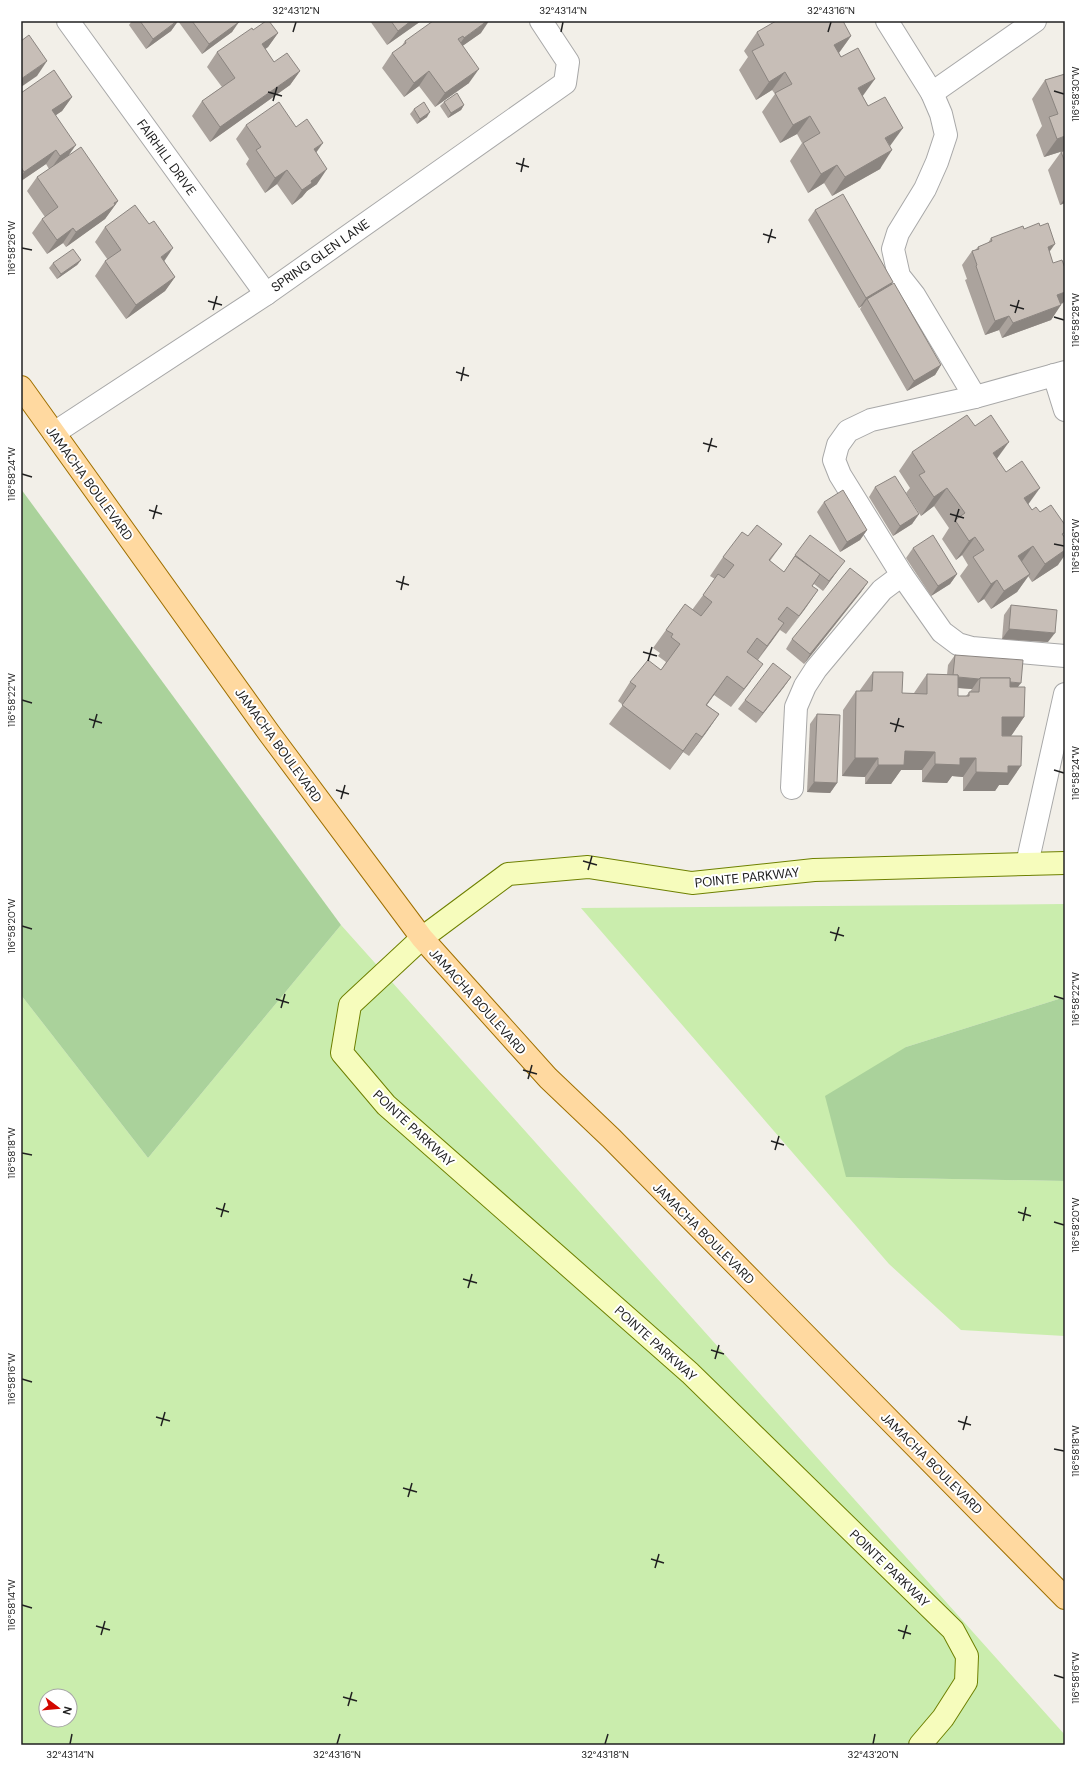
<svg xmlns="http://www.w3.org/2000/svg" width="1086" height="1766" viewBox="0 0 1086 1766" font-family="'DM Sans',sans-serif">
<rect width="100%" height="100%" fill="#f2efe8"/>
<g fill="#caedad" fill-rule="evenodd">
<polygon points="1065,904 1065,997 906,1047 846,1177 1065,1181 1065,1336 961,1330 889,1264 581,908"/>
<path d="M341 925 1065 1735V1745H21V995L148 1158ZM46 1696H70V1720H46Z"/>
</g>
<g fill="#aad29b">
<polygon points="21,489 341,925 148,1158 21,995"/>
<polygon points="1065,997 1065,1181 846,1177 825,1096 906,1047"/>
</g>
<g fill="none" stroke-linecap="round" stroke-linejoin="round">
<defs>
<g id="street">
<polyline points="68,21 266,294"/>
<polyline points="887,21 932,93 1035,21"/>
<polyline points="932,93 941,114 946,135 937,162 925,189 898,233 893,249 899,276 914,295 975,397"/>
<polyline points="1065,372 975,397 871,420 848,431 838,445 834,460 840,475 902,575 942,632 958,644 972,648 1065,656"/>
<polyline points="1054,375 1065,410"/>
<polyline points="54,433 266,294 565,83 568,62 541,21"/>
<polyline points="792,788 796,707 805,686 816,669 882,590 902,575"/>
<polyline points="1027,864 1065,694"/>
</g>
<polyline id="secondary" points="920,1745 943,1718 966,1682 967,1656 953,1630 690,1373 386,1105 342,1053 350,1005 422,938 508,874 588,867 692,883 814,870 1065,863"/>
<polyline id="primary" points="21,387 269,733 422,938 548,1078 611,1138 1065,1598"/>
</defs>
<use href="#street" stroke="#a8a8a8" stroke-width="24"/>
<use href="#secondary" stroke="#6e8001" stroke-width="24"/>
<use href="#primary" stroke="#9f7000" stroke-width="24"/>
<use href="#street" stroke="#fff" stroke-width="22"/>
<use href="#secondary" stroke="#f6fcbc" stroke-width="22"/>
<use href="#primary" stroke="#ffd9a0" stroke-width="22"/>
</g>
<g fill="#aba39d" fill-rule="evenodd">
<polygon points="132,21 238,21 232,32 202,54 178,21 171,31 146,49 129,25"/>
<polygon points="370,21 421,21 387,45"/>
<polygon points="253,30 278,33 268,47 265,49 274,62 300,71 290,85 210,142 192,116 202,101 222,87 207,67 217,52"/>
<polygon points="757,32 851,36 839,53 890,146 880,169 832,196 824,183 808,193 790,161 802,143 797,134 780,143 762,112 775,94 772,90 756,100 739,70 748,57 744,51"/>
<polygon points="481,33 462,46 469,83 435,107 419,86 404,97 382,68 392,53 401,47 405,41"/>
<polygon points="1065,74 1065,203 1060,205 1048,170 1061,152 1063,151 1044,157 1036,135 1042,126 1032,99 1045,80"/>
<polygon points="21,93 72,97 62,111 55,115 68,156 118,201 105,219 66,247 63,243 47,254 32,233 42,219 45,217 27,191 37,177 49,169 46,164 21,181"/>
<polygon points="444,102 464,105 461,110 448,118 440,106"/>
<polygon points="414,109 427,117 417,124 410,114"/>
<polygon points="246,125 296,127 316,153 317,184 307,191 302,197 292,205 277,184 265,193 246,164 249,159 236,139"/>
<polygon points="815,210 890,286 941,365 935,375 907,391 860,309 862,306 859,308 808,220"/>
<polygon points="105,227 164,261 175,277 165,291 126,319 95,276 105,261 108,260 95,242"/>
<polygon points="1024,229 1049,252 1063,303 1061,304 1051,320 1002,338 999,330 985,335 965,280 967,279 962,265 972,251 975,250 978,247 988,243 991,238"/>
<polygon points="81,260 77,265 57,279 49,268 53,263"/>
<polygon points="912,452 997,459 1032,510 1040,512 1064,536 1058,565 1032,582 1028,576 1017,592 991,609 984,599 978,603 960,576 968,565 962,555 956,560 942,539 949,528 934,506 921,516 906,493 910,488 899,471"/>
<polygon points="875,487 919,514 912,524 893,536 869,497"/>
<polygon points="824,502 867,530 860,540 840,552 817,512"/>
<polygon points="748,536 782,544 770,561 784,572 795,555 838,570 823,591 814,584 812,586 818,590 786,634 780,630 758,660 750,682 731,707 714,695 707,705 719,714 689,756 683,752 670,770 609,724 623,705 618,701 630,682 661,670 666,662 658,656 660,653 653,648 666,630 692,610 715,579 710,576 723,557"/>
<polygon points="913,548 957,574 950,584 931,596 906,558"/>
<polygon points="868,582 861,592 804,664 786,649 792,639"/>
<polygon points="1011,605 1048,642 1002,639 1004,615"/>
<path d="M955 655 1018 687 1024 717 1011 736 1008 785H999L995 791H963V777L952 776 947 783 922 782V770H901L891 784H865V777L842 776 843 710 856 691H860V690L873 672 902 693H914L927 674 947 675 948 665ZM958 688 972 689 966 696H958Z"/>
<polygon points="791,677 756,723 738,709 745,700"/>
<polygon points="817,714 837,783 830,793 807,792 810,724"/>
</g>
<g fill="#8b8580">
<polygon points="178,21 171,31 146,49 153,39"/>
<polygon points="411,21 421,21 387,45 398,31"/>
<polygon points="487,21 489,21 481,33 454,52 464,38"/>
<polygon points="239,22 232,32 202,54 209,44"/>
<polygon points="278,33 268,47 252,59 262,44"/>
<polygon points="851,36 838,54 834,45"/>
<polygon points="47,61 37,76 21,87 21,79"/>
<polygon points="479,69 469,83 435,107 445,93"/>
<polygon points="300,71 290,85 210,142 220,127"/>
<polygon points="429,71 419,86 404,97 414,83"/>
<polygon points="785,72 772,90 756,100 769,82"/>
<polygon points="875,79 862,97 858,88"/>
<polygon points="72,97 62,111 42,125 52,110"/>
<polygon points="464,105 461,110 448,118 451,113"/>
<polygon points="430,112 427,117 417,124 420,119"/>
<polygon points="810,116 797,134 780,143 793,125"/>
<polygon points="903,128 890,146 885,138"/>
<polygon points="1065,136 1065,148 1063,151 1044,157 1057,139"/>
<polygon points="323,143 313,157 314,149"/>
<polygon points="76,145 66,159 50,170 60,156"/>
<polygon points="56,150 46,164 21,181 21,176 24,172"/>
<polygon points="892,150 880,169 832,196 845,177"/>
<polygon points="837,165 824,183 808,193 821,174"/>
<polygon points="327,169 317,184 307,191 302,197 292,205 302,190 311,181"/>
<polygon points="287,170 277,184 265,193 275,178"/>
<polygon points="1065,198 1065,203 1060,205"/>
<polygon points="118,201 105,219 66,247 76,232"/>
<polygon points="73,228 63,243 47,254 57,240"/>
<polygon points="1055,244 1045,258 1048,247"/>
<polygon points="173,248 163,263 161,257"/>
<polygon points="81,260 77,265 57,279 61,274"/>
<polygon points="175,277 165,291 126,319 136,305"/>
<polygon points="893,282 886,292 867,299 862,306 859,308 866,298"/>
<polygon points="1065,292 1065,300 1063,303 1047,309 1057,295"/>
<polygon points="1061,305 1051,320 1002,338 1013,323"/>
<polygon points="1009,316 999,330 985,335 995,321"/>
<polygon points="941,365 935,375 907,391 914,381"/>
<polygon points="1009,442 996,460 993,453"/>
<polygon points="947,488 934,506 921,516 934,497"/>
<polygon points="1040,488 1027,506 1024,498"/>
<polygon points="919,514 912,524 893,536 900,526"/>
<polygon points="867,530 860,540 840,552 847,542"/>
<polygon points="975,537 962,555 956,560 969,541"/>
<polygon points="1033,546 1020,564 1018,556"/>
<polygon points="1065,550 1065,555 1058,565 1032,582 1045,564"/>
<polygon points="845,561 838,570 823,591 829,581"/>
<polygon points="957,574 950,584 931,596 938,586"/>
<polygon points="1030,574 1017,592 991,609 1004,591"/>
<polygon points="997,580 984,599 978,603 991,584"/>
<polygon points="868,582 861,592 804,664 810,654"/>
<polygon points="818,590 805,609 786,634 799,616"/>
<polygon points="784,623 771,642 754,664 767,646"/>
<polygon points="1009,629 1055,633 1048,642 1002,639"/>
<polygon points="763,664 750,682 731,707 744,689"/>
<polygon points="727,676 714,695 693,723 706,705"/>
<polygon points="791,677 784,687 756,723 763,713"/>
<polygon points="953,677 979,679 972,689 946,687"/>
<polygon points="980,679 1021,683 1014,692"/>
<polygon points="719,714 706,733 689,756 702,737"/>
<polygon points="1002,717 1024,717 1011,736 989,735"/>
<polygon points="696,733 683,752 670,770 683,751"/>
<polygon points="905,751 935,752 922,770 901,770 891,784 865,784 878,765"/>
<polygon points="855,758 878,758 865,777 842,776"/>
<polygon points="960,758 976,758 963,777 952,776 947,783 922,782 935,764"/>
<polygon points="1008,766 1021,766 1008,785 999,785 995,791 963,791 976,772"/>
<polygon points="814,782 837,783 830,793 807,792"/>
</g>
<g fill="#c7beb7" stroke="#8b8580">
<polygon points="140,21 177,21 153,39"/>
<polygon points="192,21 238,21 239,22 209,44"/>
<polygon points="266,21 269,21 278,33 262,44 274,62 287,53 300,71 220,127 202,101 235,78 217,52 252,28 253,30"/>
<polygon points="391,21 411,21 398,31"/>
<polygon points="433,21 487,21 464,38 463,36 458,39 479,69 445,93 429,71 414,83 392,53 406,43 405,41"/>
<polygon points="776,21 843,21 851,36 834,45 841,57 858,48 875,79 858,88 868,106 885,97 903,128 885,138 892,150 845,177 837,165 821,174 803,143 820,133 810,116 793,125 775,93 792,84 785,72 769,82 752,51 764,45 757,32"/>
<polygon points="29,35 47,61 21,79 21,41"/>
<polygon points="54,70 72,97 52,110 76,145 60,156 56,150 24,172 21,167 21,93"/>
<polygon points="1065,74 1065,136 1057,139 1049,117 1058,114 1045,80"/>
<polygon points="457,93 464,105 451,113 444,102"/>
<polygon points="279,102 296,127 307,119 323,143 314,149 327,169 311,181 312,183 302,190 287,170 275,178 256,150 261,147 246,125"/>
<polygon points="424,102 430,112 420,119 414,109"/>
<polygon points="81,147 118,201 114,203 115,205 76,232 73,228 57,240 42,219 58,207 37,177"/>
<polygon points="1065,150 1065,162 1061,152"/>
<polygon points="843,194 893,282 866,298 815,210"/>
<polygon points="135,205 149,224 154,221 173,248 161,257 175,277 136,305 105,261 121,250 105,227"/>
<polygon points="1039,223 1040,226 1048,223 1055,244 1048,247 1053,263 1062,260 1065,268 1065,292 1057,295 1061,305 1013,323 1009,316 995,321 976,266 977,265 972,251 979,249 978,247 992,241 991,238 1023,226 1024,229"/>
<polygon points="73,249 81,260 61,274 53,263"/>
<polygon points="894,283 941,365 914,381 867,299"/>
<polygon points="967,415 975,426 991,415 1009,442 993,453 1006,472 1022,461 1040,488 1024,498 1032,510 1036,507 1040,512 1051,505 1065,525 1065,532 1062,534 1065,538 1065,550 1045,564 1033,546 1018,556 1030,574 1004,591 997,580 991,584 973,557 984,550 975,537 969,541 955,520 965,513 947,488 934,497 919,475 925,472 912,452"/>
<polygon points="895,476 919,514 900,526 875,487"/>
<polygon points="843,490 867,530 847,542 824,502"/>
<polygon points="757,525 782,544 769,560 784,572 795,556 820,574 812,586 818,590 799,616 787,607 778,619 784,623 767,646 757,638 747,652 763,664 744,689 727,676 706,705 719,714 702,737 696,733 683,751 622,705 636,686 630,682 648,660 661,670 680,644 671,637 673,634 666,630 685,604 701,616 712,602 703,595 718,574 724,578 734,565 723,557 742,532 748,536"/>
<polygon points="810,535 845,561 829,581 795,555"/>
<polygon points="933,535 957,574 938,586 913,548"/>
<polygon points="850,568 868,582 810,654 792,639"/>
<polygon points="1011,605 1057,610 1055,633 1009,629"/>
<polygon points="955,655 1023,660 1021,683 1010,682 1010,678 980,678 979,679 958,677 958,675 953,675"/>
<polygon points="773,663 791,677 763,713 745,700"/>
<polygon points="873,672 903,672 902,693 927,694 927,674 958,675 958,696 969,696 969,692 979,692 980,678 1010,678 1010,687 1025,687 1024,717 1002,717 1002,736 1022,736 1021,766 1008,766 1008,773 976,772 976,758 960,758 960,765 935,764 935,752 905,751 904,765 878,765 878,758 855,758 856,691 872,691"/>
<polygon points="817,714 840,715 837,783 814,782"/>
</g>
<path fill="none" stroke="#212121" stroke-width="1.5" d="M293 32 296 22M561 32 563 22M828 32 831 22M1054 91 1064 94M268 92 282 96M273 101 277 87M516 163 529 167M521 172 524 158M763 234 776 238M768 243 772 229M22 248 32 250M208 301 222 305M1010 305 1024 309M213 310 217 296M1015 313 1019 300M1054 317 1064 320M456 372 469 376M461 381 464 367M703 443 717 447M708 452 712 438M22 474 32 477M149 510 162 514M950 514 964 518M153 519 157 505M955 522 959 509M1054 544 1064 546M396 581 409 585M401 590 404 576M643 652 657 656M648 661 652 647M22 700 32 703M89 719 102 723M890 723 904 727M93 728 97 714M895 732 899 718M1054 770 1064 773M336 790 349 794M341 799 345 785M583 861 597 865M588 870 592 856M22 926 32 929M830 932 844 936M835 941 839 927M1054 996 1064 999M276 999 289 1003M281 1008 285 994M523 1070 537 1074M528 1079 532 1065M771 1141 784 1145M775 1150 779 1136M22 1153 32 1155M216 1208 229 1212M1018 1212 1031 1216M221 1217 225 1203M1023 1221 1026 1207M1054 1222 1064 1225M463 1279 477 1283M468 1288 472 1274M711 1350 724 1354M715 1359 719 1345M22 1379 32 1382M156 1417 170 1421M958 1421 971 1425M161 1426 165 1412M963 1430 967 1416M1054 1449 1064 1451M403 1488 417 1492M408 1497 412 1483M651 1559 664 1563M655 1568 659 1554M22 1605 32 1608M96 1626 110 1630M898 1630 911 1634M101 1635 105 1621M903 1639 907 1625M1054 1675 1064 1678M343 1697 357 1701M348 1706 352 1692M70 1744 72 1734M337 1744 340 1734M605 1744 608 1734M873 1744 875 1734"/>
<g text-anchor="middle" stroke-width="4" stroke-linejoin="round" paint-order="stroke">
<g font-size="13" fill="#212121" stroke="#fff">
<text transform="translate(167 157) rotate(54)" y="5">FAIRHILL DRIVE</text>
<text transform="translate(320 255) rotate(-35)" y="5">SPRING GLEN LANE</text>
<text transform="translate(90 483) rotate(54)" y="5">JAMACHA BOULEVARD</text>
<text transform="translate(279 745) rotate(54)" y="5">JAMACHA BOULEVARD</text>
<text transform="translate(747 877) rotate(-6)" y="5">POINTE PARKWAY</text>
<text transform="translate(478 1001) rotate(48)" y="5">JAMACHA BOULEVARD</text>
<text transform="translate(414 1128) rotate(43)" y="5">POINTE PARKWAY</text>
<text transform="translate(704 1233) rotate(45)" y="5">JAMACHA BOULEVARD</text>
<text transform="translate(656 1343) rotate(42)" y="5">POINTE PARKWAY</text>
<text transform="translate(932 1463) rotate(45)" y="5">JAMACHA BOULEVARD</text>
<text transform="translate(890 1568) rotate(44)" y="5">POINTE PARKWAY</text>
</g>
</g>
<rect width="1086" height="1766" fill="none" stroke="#ffffff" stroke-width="44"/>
<g transform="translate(58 1708) rotate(106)"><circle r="19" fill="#ffffff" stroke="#a6a6a6"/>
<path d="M0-3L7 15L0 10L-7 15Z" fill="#d30700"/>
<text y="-6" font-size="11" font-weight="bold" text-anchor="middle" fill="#212121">N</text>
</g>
<rect x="22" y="22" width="1042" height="1722" fill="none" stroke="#212121" stroke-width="1.5"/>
<g font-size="10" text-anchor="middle" fill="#212121">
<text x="296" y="14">32°43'12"N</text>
<text x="563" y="14">32°43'14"N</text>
<text x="831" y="14">32°43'16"N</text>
<text transform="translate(1075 94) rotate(-90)" y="4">116°58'30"W</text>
<text transform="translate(11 248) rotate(-90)" y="4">116°58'26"W</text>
<text transform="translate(1075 320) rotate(-90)" y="4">116°58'28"W</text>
<text transform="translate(11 474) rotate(-90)" y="4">116°58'24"W</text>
<text transform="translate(1075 546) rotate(-90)" y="4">116°58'26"W</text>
<text transform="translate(11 700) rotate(-90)" y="4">116°58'22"W</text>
<text transform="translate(1075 773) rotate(-90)" y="4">116°58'24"W</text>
<text transform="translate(11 926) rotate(-90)" y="4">116°58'20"W</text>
<text transform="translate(1075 999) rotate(-90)" y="4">116°58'22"W</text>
<text transform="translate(11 1153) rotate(-90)" y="4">116°58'18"W</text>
<text transform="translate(1075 1225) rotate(-90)" y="4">116°58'20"W</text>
<text transform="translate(11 1379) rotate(-90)" y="4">116°58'16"W</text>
<text transform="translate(1075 1451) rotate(-90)" y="4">116°58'18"W</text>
<text transform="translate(11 1605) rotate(-90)" y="4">116°58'14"W</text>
<text transform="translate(1075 1678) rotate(-90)" y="4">116°58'16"W</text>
<text x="70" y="1758">32°43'14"N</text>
<text x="337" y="1758">32°43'16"N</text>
<text x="605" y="1758">32°43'18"N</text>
<text x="873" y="1758">32°43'20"N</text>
</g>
</svg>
